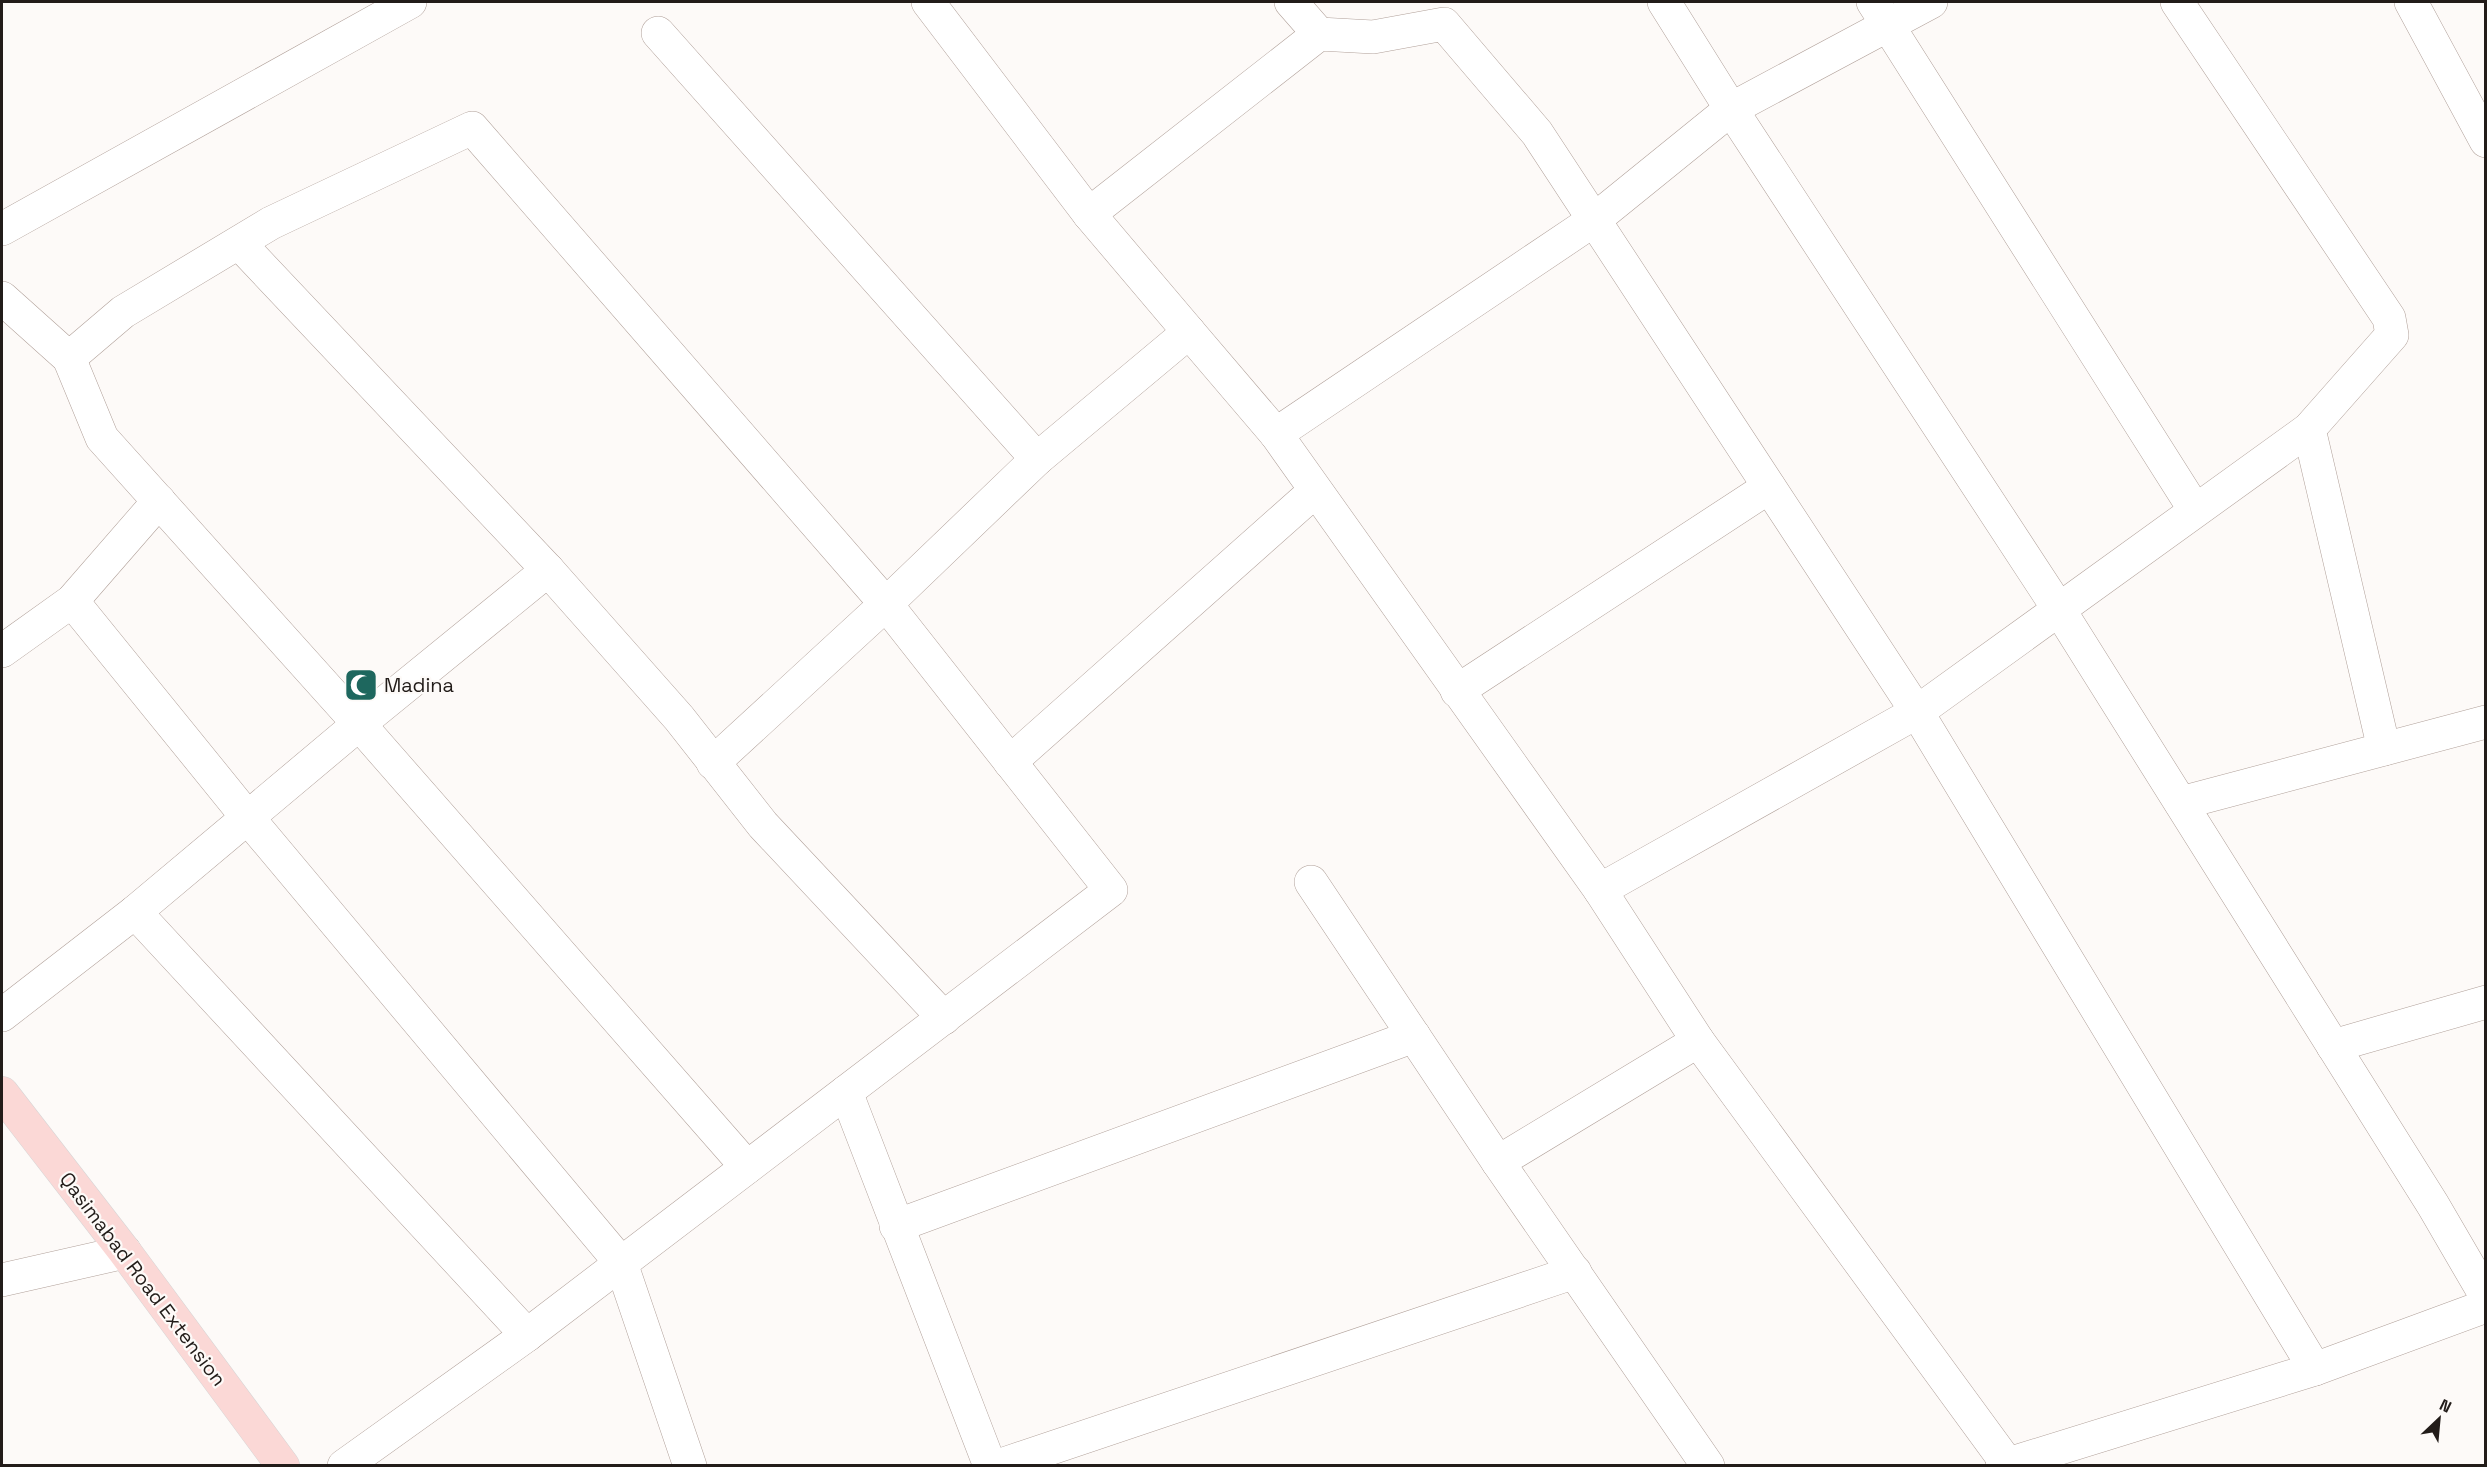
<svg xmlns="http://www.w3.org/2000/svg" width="2487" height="1467" viewBox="0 0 2487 1467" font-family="'Space Grotesk',sans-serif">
<rect width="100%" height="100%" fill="#fdfaf8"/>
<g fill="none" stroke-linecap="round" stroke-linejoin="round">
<defs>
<g id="street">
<polyline points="928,2 1089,214"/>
<polyline points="1291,2 1319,34"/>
<polyline points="1664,2 1731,109 2060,611 2433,1205 2486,1296"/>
<polyline points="1873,2 2195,510"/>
<polyline points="1931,2 1731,109 1594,220 1276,434 1600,890 1698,1041 2009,1466"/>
<polyline points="2177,2 2389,318 2392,335 2309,429 1917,712 2315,1369"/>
<polyline points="2411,2 2486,141"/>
<polyline points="658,33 1037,459"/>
<polyline points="2,229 410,2"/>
<polyline points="239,243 548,570"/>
<polyline points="2,298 69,358 123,312 271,223 472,128 886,604 1111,890 527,1335 344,1466"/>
<polyline points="1189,332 1276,434"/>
<polyline points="69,358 102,438 359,724 747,1167"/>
<polyline points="2309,429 2384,749"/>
<polyline points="72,601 248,818 621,1263 690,1466"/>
<polyline points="2,651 72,601 159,501"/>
<polyline points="1457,691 1769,487"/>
<polyline points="1010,762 1315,491"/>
<polyline points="713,763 886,604 1037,459 1189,332 1089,214 1319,34 1373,37 1444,24 1537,133 1917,712 1600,890"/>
<polyline points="2181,803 2486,722"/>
<polyline points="1311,882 1498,1162"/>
<polyline points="135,912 527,1335"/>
<polyline points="2,1015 135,912 359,724 548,570 679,718 763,825 944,1018"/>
<polyline points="1698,1041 1498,1162 1708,1466"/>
<polyline points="2333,1046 2486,1002"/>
<polyline points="846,1092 990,1466"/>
<polyline points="896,1226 1414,1036"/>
<polyline points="2,1280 125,1252"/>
<polyline points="998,1466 1575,1272"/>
<polyline points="2002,1466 2315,1369 2486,1306"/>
</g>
<polyline id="primary" points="2,1093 125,1252 283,1466"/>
</defs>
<use href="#street" stroke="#b1a19a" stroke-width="34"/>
<use href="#primary" stroke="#d7d6d6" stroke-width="34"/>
<use href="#street" stroke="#fff" stroke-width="33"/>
<use href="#primary" stroke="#fbd8d6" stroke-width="33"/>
</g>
<defs>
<symbol id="mosque-square" viewBox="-11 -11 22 22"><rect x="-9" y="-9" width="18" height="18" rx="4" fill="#1e675e" stroke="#fdfaf8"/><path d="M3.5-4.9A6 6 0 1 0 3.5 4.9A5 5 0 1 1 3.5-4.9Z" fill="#fff"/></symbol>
</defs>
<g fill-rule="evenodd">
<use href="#mosque-square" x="342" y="666" width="38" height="38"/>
</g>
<g text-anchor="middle" stroke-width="4.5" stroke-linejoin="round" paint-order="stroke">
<g font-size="20" fill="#221c19" stroke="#fdfaf8" text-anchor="start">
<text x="384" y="692">Madina</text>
</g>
<g font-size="20" fill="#221c19" stroke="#fdfaf8">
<text transform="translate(143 1279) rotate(53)" y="7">Qasimabad Road Extension</text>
</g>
</g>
<rect width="2487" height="1467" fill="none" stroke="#221c19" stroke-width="6"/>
<g transform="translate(2439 1419) rotate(26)" stroke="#fdfaf8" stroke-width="4.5" paint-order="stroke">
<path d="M0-4.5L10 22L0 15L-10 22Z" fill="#221c19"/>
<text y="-9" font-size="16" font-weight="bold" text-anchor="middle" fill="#221c19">N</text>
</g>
</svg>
